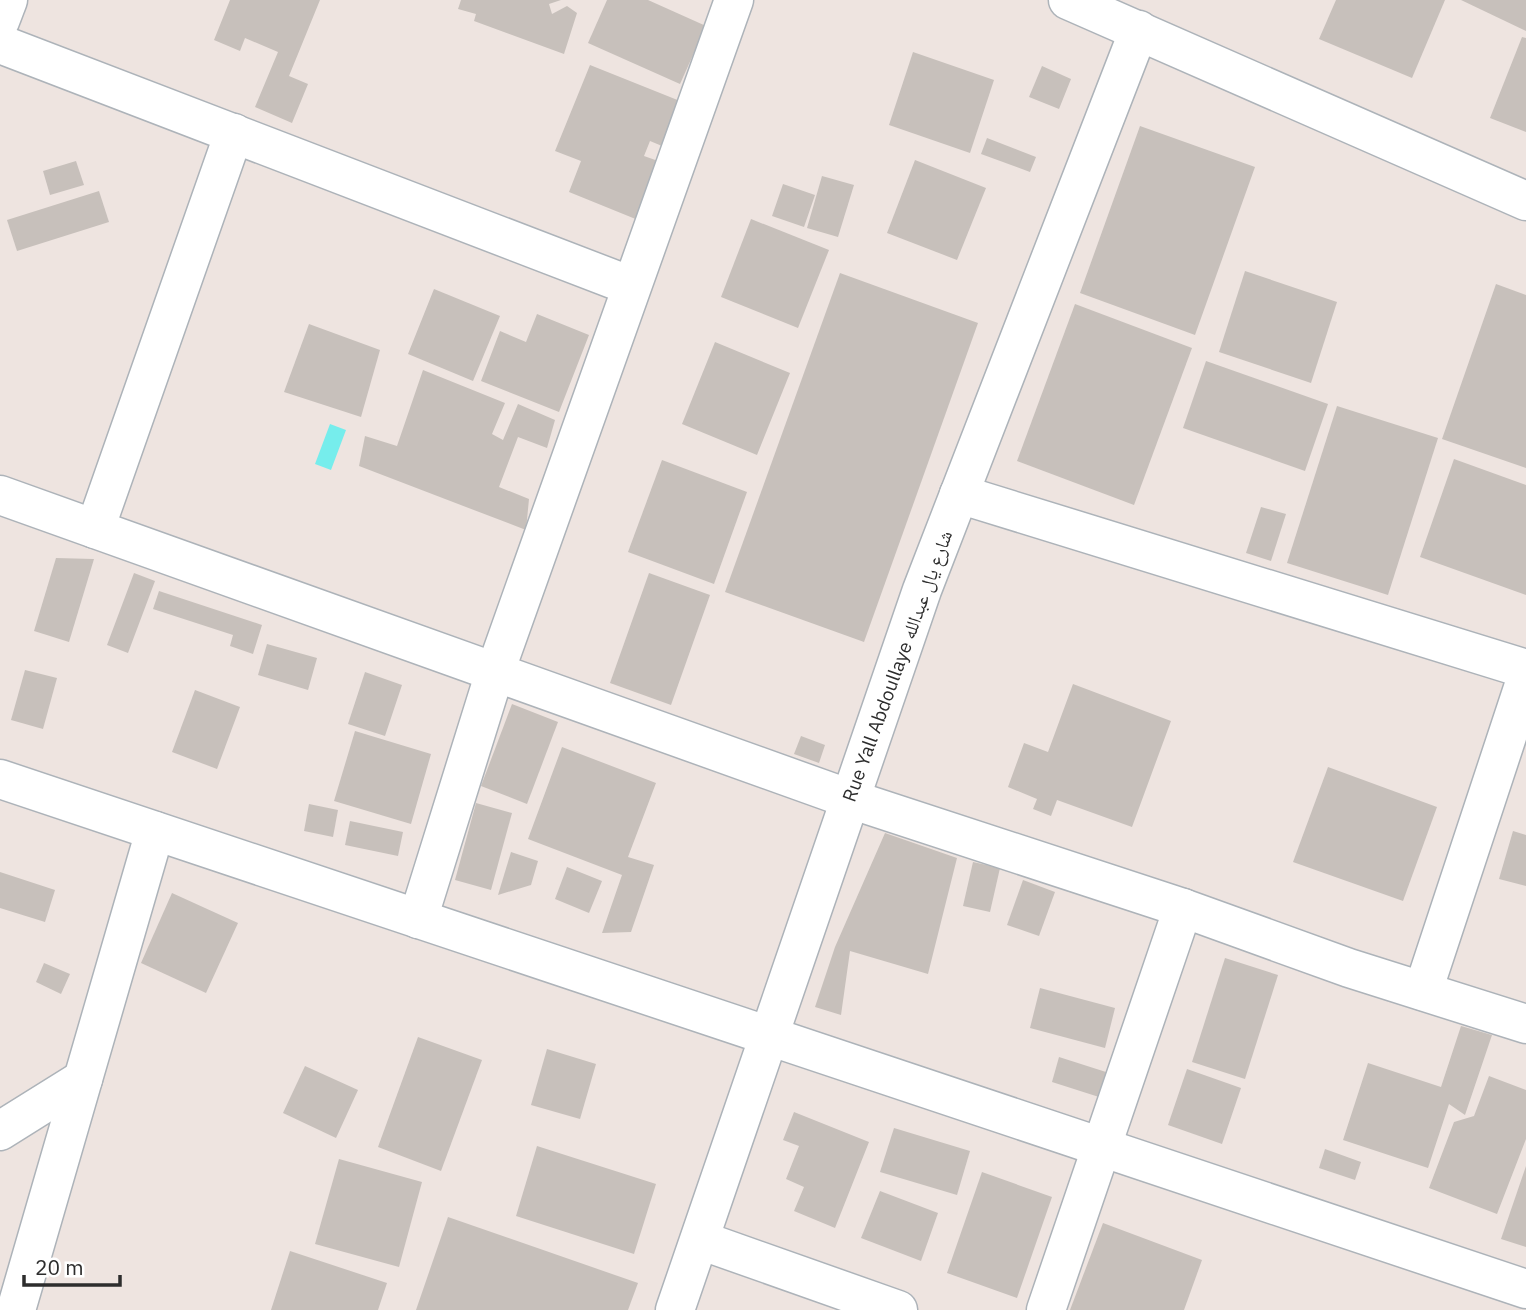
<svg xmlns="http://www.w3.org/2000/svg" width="1526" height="1310" viewBox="0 0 1526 1310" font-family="'IBM Plex Sans','Noto Naskh Arabic',sans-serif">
<rect width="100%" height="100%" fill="#eee4e0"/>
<polygon fill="#76edec" points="330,424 346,430 331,470 315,464"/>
<g fill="#c7c0bb">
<polygon points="230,0 320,0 289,76 308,84 292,123 255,107 278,52 245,38 240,51 214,40"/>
<polygon points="461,0 561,0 549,4 552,14 567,6 577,13 564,54 474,21 476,14 458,9"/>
<polygon points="607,0 648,0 706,26 680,84 588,43"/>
<polygon points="1336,0 1445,0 1412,78 1319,39"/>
<polygon points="1461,0 1526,0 1526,31"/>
<polygon points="1522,37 1526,38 1526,132 1490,118"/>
<polygon points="913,52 994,80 970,153 889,125"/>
<polygon points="590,65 680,101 662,146 650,141 644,156 661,162 638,220 569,192 581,161 555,151"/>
<polygon points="1042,66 1071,79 1059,109 1029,97"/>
<polygon points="1140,126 1255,167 1195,335 1080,293"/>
<polygon points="987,138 1036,157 1030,172 981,154"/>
<polygon points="915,160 986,188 957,260 887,233"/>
<polygon points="76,161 84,185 50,195 43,171"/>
<polygon points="822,176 854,185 838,237 807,228"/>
<polygon points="783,184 815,195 804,227 772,216"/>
<polygon points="99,191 109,222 17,251 7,220"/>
<polygon points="751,219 829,250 798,328 721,297"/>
<polygon points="1245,271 1337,302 1311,383 1219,352"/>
<polygon points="840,273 978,323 864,642 725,592"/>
<polygon points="1496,284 1526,295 1526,468 1442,439"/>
<polygon points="434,289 500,316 473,381 408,354"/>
<polygon points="1075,304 1192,348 1134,505 1017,461"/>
<polygon points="537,314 589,335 559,412 481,381 500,331 526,342"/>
<polygon points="309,324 380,350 361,417 284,392"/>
<polygon points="715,342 790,373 757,455 682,424"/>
<polygon points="1206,361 1328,404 1305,471 1183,428"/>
<polygon points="423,370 505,403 492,434 503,440 518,404 555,420 547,448 518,437 499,487 529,499 526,530 359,466 365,436 397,446"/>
<polygon points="1337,406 1438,438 1388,595 1287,563"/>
<polygon points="1454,459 1526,485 1526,595 1420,557"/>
<polygon points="662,460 747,492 714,584 628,552"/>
<polygon points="1261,507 1286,514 1271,561 1246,553"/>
<polygon points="56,558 94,559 69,642 34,631"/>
<polygon points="134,573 155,581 128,653 107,645"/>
<polygon points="649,573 710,595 671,705 610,683"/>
<polygon points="159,591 262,625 253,654 230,646 233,635 153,609"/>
<polygon points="267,644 317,658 308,690 258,675"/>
<polygon points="25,670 57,678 43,729 11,720"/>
<polygon points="365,672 402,685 385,736 348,724"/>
<polygon points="1073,684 1171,721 1132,827 1057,800 1051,816 1033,809 1037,799 1008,787 1024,743 1048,752"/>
<polygon points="195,690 240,707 217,769 172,752"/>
<polygon points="512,704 558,722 527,804 481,786"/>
<polygon points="355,731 431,754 411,824 334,801"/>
<polygon points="801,736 825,745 819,763 794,754"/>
<polygon points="562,747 656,783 628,857 654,865 631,932 602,933 622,875 528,839"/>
<polygon points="1328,767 1437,807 1403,901 1293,862"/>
<polygon points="476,803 512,813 491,890 455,880"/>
<polygon points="309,804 338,810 333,837 304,831"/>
<polygon points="350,821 403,832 398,856 345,845"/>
<polygon points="1513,831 1526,835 1526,886 1499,879"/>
<polygon points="885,833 957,858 928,974 850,951 841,1015 815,1007 835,947"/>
<polygon points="511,852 538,861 531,885 498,895"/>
<polygon points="973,862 1000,868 990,912 963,906"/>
<polygon points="567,867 602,881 589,913 555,899"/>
<polygon points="0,872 55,890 45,922 0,908"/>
<polygon points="1023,880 1055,892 1039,936 1007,925"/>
<polygon points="172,893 238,923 206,993 141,963"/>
<polygon points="1225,958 1278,975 1245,1079 1192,1062"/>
<polygon points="44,963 70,974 61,994 36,982"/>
<polygon points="1040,988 1115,1008 1105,1048 1030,1028"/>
<polygon points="1461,1026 1492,1035 1465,1115 1449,1104 1428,1168 1343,1140 1368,1063 1441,1087"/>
<polygon points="418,1037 482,1060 441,1171 378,1147"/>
<polygon points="547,1049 596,1064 580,1119 531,1105"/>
<polygon points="1059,1057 1106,1072 1099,1097 1052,1082"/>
<polygon points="305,1066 358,1090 336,1138 283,1113"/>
<polygon points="1187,1069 1241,1088 1222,1144 1168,1125"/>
<polygon points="1489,1076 1526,1090 1526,1139 1497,1214 1429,1188 1454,1122 1474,1116"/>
<polygon points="794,1112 869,1142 835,1228 794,1211 804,1187 786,1179 799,1146 783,1140"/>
<polygon points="894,1128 970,1151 957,1195 880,1172"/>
<polygon points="537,1146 656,1184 634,1254 516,1216"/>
<polygon points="1325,1149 1361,1162 1355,1180 1319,1168"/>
<polygon points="339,1159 422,1182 399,1267 315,1244"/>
<polygon points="1526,1166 1526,1247 1501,1239"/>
<polygon points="982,1172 1052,1197 1017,1298 947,1273"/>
<polygon points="880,1191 938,1213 921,1261 861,1238"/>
<polygon points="448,1217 638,1283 628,1310 416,1310"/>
<polygon points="1103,1223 1202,1260 1184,1310 1070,1310"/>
<polygon points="290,1251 387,1283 378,1310 271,1310"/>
</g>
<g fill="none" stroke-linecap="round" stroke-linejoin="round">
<defs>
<g id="minor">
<polyline points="1068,0 1526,201"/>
<polyline points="0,21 8,0"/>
<polyline points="0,44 631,286"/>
<polyline points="959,494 1526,669"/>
<polyline points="0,495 850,799 1183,908 1349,968 1526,1024"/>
<polyline points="95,529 234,133"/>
<polyline points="0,779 1526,1289"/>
<polyline points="418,919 495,672 734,0"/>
<polyline points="1423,991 1526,679"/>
<polyline points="0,1131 83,1079"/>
<polyline points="700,1240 898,1310"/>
<polyline points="16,1310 155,831"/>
<polyline points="675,1310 922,590 1139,30"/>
<polyline points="1046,1310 1183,908"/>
</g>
</defs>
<use href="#minor" stroke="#adb3b9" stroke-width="41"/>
<use href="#minor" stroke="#fff" stroke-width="38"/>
</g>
<g text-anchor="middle" stroke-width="5" stroke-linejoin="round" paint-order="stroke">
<g font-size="19" fill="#2d2d2d" stroke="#fff">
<text transform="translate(897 666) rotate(-70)" y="7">Rue Yall Abdoullaye شارع يال عبدالله</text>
</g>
</g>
<path d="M24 1275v10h96v-10" fill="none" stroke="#2d2d2d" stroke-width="3.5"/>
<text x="35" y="1275" font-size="21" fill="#2d2d2d" stroke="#ffffff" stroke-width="5" paint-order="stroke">20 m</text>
</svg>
